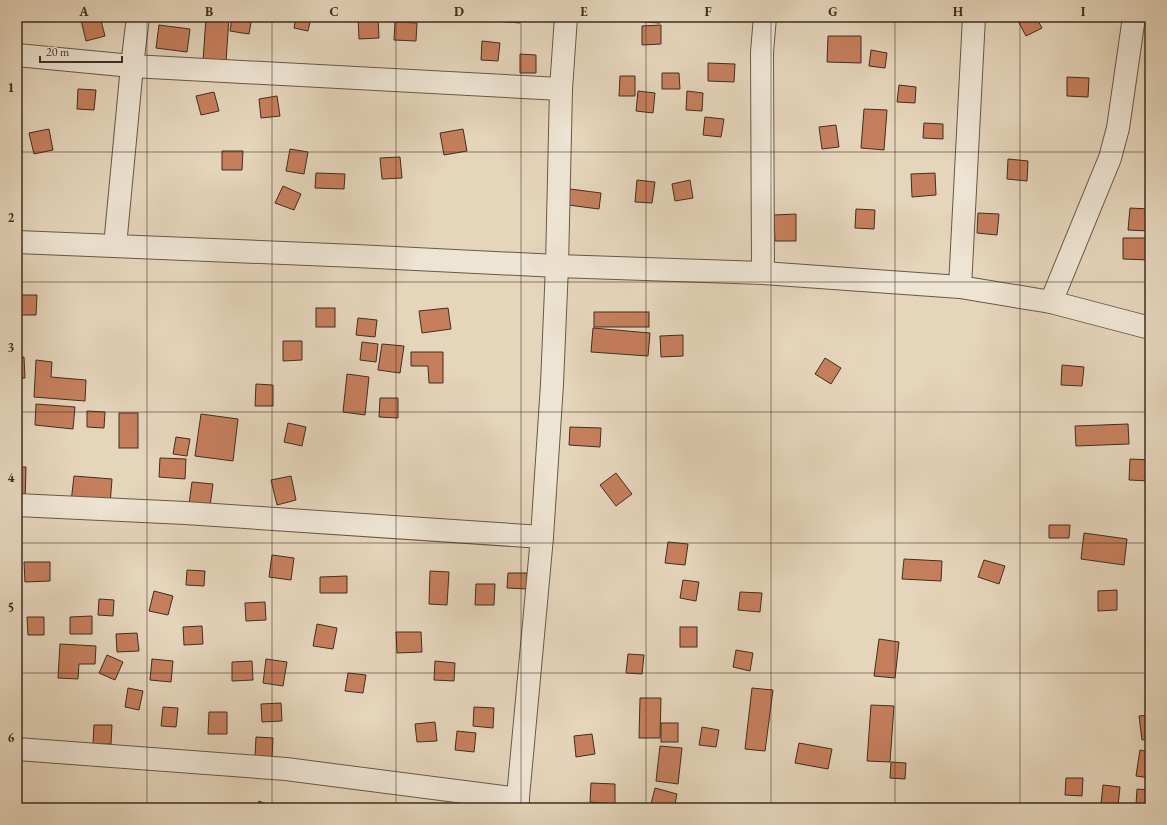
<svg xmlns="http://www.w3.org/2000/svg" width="1167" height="825" viewBox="0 0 1167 825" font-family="'EB Garamond',serif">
<rect width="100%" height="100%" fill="#e5d5bb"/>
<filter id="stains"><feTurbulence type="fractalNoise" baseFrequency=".005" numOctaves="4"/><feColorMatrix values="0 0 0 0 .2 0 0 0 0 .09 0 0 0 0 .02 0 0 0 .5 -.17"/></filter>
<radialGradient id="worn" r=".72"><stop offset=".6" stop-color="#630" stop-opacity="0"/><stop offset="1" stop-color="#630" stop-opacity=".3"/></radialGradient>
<g fill="#c67f5d" stroke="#3f2e21">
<polygon points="17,17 18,17 17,42"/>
<polygon points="92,17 100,17 105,36 86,41 81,20"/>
<polygon points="206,17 229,17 226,62 203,61"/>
<polygon points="232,17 252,17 249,34 230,31"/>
<polygon points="296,17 311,17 308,31 294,28"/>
<polygon points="358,17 378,17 379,38 359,39"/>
<polygon points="482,17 520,17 520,23 482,20"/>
<polygon points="644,17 660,17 660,23 644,22"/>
<polygon points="1021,17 1036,17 1042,28 1026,36 1017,19"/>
<polygon points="395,22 417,23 416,41 394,40"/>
<polygon points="159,25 190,29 187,52 156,48"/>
<polygon points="661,25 661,44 642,45 642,26"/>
<polygon points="828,36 861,36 861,63 827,62"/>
<polygon points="482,41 500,43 498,61 481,60"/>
<polygon points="871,50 887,53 885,68 869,66"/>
<polygon points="520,54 536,55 536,73 520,73"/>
<polygon points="708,63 735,64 734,82 708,81"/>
<polygon points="662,73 679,73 680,89 662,89"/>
<polygon points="620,76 635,76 635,96 619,96"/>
<polygon points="1067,77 1089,78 1088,97 1067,96"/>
<polygon points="899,85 916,87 915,103 897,102"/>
<polygon points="78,89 96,90 94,110 77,109"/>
<polygon points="638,91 655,93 653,113 636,111"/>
<polygon points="687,91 703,93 702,111 686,110"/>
<polygon points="214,92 219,111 201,115 196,96"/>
<polygon points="277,96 280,116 261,118 259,99"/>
<polygon points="864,109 887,110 884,150 861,148"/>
<polygon points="705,117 724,119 721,137 703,135"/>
<polygon points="924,123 943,124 943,139 923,138"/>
<polygon points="836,125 839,147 822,149 819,127"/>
<polygon points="49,129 53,150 34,154 29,133"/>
<polygon points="463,129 467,151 444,155 440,133"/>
<polygon points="290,149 308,152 304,174 286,171"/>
<polygon points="222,151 243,151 242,170 222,170"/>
<polygon points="400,157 402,178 382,179 380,158"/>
<polygon points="1008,159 1028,161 1027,181 1007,179"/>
<polygon points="316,173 345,174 344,189 315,188"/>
<polygon points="935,173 936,195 912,197 911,174"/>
<polygon points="637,180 655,182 652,203 635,202"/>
<polygon points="690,180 693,198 675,201 672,184"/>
<polygon points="283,186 301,194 294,210 275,203"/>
<polygon points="570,189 601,193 599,209 568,205"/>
<polygon points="1130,208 1150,209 1150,231 1128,230"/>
<polygon points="856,209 875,210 874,229 855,228"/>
<polygon points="978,213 999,214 997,235 977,233"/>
<polygon points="796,214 796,241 775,241 774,215"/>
<polygon points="1123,238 1150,238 1150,260 1123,259"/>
<polygon points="1148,287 1150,287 1150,303 1146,302"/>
<polygon points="20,295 37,295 36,315 19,315"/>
<rect x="316" y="308" width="19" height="19"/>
<polygon points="448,308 451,329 422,333 419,311"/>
<rect x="594" y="312" width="55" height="15"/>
<polygon points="358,318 377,320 375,337 356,335"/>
<polygon points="593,328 650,333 648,356 591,352"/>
<polygon points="683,335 683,356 661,357 660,336"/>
<polygon points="283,341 302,341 302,360 283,361"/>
<polygon points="362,342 378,344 376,362 360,360"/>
<polygon points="382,344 404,346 400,373 378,370"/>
<polygon points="411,352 443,352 443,383 429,383 428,366 411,366"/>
<polygon points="24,357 25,378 17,378 17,358"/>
<polygon points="825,358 841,368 831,384 815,374"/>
<polygon points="36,360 52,362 51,377 86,380 85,401 34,397"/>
<polygon points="1062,365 1084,367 1082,386 1061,385"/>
<polygon points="347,374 369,377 365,415 343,412"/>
<polygon points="256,384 273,385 273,406 255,406"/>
<polygon points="380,398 398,398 398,418 379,417"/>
<polygon points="36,404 75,407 73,429 35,425"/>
<polygon points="87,411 105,412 104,428 87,427"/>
<rect x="119" y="413" width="19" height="35"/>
<polygon points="201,414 238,419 233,461 195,456"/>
<polygon points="288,423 306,427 302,446 284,442"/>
<polygon points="1128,424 1129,444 1076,446 1075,426"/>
<polygon points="570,427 601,428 600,447 569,445"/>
<polygon points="176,437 190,439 187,456 173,454"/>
<polygon points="160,458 186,459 185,479 159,477"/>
<polygon points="1130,459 1150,460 1150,481 1129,480"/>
<polygon points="17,467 26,467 25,504 17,503"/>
<polygon points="616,473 632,494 616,506 600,485"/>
<polygon points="74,476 112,479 110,505 71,502"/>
<polygon points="291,476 296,500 277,505 271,480"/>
<polygon points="192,482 213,484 210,506 189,504"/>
<polygon points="1049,525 1070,525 1069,538 1049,538"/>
<polygon points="1084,533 1127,539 1124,565 1081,559"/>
<polygon points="668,542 688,544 685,565 665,563"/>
<polygon points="272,555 294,558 291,580 269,577"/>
<polygon points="904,559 942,561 941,581 902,579"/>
<polygon points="984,560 1005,566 999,584 978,577"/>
<polygon points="24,562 50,562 50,581 25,582"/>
<polygon points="187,570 205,571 204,586 186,585"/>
<polygon points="430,571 449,572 447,605 429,604"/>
<polygon points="508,573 527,573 527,589 507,588"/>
<polygon points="347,576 347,593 320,593 320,577"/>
<polygon points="683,580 699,582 696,601 680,598"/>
<polygon points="476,584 495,584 494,605 475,605"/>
<polygon points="1117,590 1117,610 1098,611 1098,591"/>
<polygon points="154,591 173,596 168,615 149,611"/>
<polygon points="740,592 762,593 760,612 738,610"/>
<polygon points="99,599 114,600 113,616 98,615"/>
<polygon points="265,602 266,620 246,621 245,603"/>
<polygon points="92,616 92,634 70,634 70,617"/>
<polygon points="27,617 44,617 44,635 28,635"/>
<polygon points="1150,623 1150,642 1148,642"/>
<polygon points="317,624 337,628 333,649 313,646"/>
<polygon points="202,626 203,644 184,645 183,627"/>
<rect x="680" y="627" width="17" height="20"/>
<polygon points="396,632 421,632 422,652 397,653"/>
<polygon points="137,633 139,651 117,652 116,634"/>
<polygon points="879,639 899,642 895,678 874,676"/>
<polygon points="60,644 96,646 95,664 79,664 78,679 58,678"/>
<polygon points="736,650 753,653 750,671 733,667"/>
<polygon points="628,654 644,655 642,674 626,673"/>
<polygon points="107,655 123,662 115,680 99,673"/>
<polygon points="152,659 173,661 171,682 150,680"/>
<polygon points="266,659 287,662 283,686 263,683"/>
<polygon points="252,661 253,680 232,681 232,662"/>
<polygon points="435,661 455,663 454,681 434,680"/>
<polygon points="348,673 366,675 363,693 345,691"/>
<polygon points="128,688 143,691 139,710 125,707"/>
<polygon points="752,688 773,690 765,751 745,749"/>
<polygon points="640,698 661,698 660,738 639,738"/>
<polygon points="281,703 282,721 262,722 261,704"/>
<polygon points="871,705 894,706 890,762 867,761"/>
<polygon points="163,707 178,708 176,727 161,726"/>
<polygon points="474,707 494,708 493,728 473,726"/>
<polygon points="209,712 227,712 227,734 208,734"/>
<polygon points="1150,715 1150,739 1142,740 1139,716"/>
<polygon points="435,722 437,741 417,742 415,724"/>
<rect x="661" y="723" width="17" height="19"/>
<polygon points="94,725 112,725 111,744 93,744"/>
<polygon points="702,727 719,730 716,747 699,745"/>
<polygon points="457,731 476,733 474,752 455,750"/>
<polygon points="592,734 595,754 576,757 574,736"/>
<polygon points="256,737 273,738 272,758 255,757"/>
<polygon points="799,743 832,749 828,769 795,763"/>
<polygon points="660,746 682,748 678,784 656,781"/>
<polygon points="1140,750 1150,752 1150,778 1136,776"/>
<polygon points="891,762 906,763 905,779 890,778"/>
<polygon points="1066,778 1083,778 1082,796 1065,795"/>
<polygon points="591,783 615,784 615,804 590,802"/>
<polygon points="1103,785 1120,787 1118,806 1101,804"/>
<polygon points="655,788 677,794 674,808 650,808"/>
<polygon points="1137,789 1150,790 1150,806 1136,805"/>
<polygon points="259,801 276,808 257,808"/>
</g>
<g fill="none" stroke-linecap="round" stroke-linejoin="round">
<defs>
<g id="minor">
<polyline points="17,55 132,66 561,89"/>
<polyline points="17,242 356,256 557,266 763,273 960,287 1051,302 1150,328"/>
<polyline points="115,246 132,66 138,17"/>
<polyline points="763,273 762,52 765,17"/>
<polyline points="960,287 974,17"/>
<polyline points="1051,302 1110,158 1118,128 1134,17"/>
<polyline points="17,505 185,513 542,537"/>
<polyline points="17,749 286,769 518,799"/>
<polyline points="517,808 542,537 552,384 557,266 561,89 566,17"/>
</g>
</defs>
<use href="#minor" stroke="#685848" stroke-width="24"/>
<use href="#minor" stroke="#eee4d3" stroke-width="22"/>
</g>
<path fill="none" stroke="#3f2e21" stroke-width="1" stroke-opacity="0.55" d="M147 17V808M272 17V808M396 17V808M521 17V808M646 17V808M771 17V808M895 17V808M1020 17V808M17 152H1150M17 282H1150M17 412H1150M17 543H1150M17 673H1150"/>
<rect width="1167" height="825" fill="none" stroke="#e5d5bb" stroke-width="44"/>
<path d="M40 56v6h82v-6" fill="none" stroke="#3f2e21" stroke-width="2"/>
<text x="46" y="56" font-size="12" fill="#3f2e21" stroke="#eee4d3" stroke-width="3" paint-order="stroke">20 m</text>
<rect x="22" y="22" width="1123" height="781" fill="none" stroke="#3f2e21" stroke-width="1.5"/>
<g font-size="13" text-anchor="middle" font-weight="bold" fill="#3f2e21">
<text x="84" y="16">A</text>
<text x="209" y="16">B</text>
<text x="334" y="16">C</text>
<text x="459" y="16">D</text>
<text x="584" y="16">E</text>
<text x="708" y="16">F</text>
<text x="833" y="16">G</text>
<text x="958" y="16">H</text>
<text x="1083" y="16">I</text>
<text x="11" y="92">1</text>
<text x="11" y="222">2</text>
<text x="11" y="352">3</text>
<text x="11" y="482">4</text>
<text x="11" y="612">5</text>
<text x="11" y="742">6</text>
</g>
<rect width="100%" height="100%" filter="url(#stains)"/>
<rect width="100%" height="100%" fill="url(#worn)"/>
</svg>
